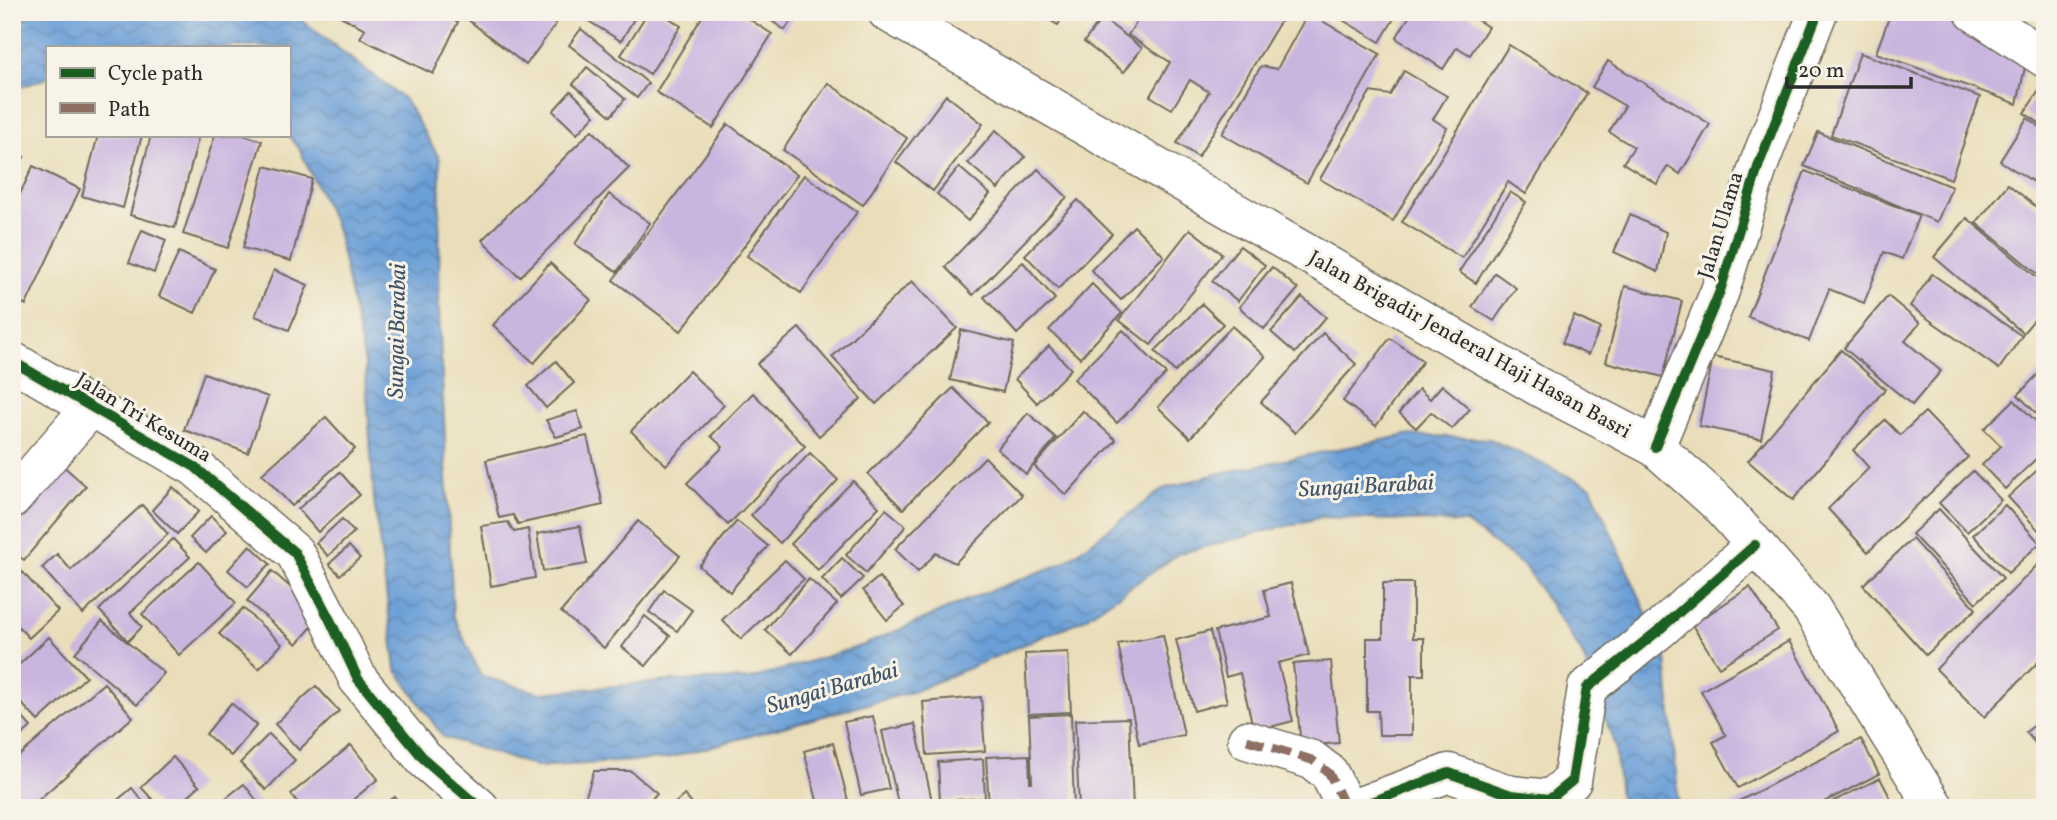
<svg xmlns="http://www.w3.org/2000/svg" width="2057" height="820" viewBox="0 0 2057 820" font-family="Vollkorn,serif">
<defs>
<pattern id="water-waves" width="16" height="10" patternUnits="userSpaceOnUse" patternTransform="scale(1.75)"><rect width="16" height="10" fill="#6b9fd7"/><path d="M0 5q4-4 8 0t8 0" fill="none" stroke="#5882af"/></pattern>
</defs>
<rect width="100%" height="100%" fill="#f7f3e8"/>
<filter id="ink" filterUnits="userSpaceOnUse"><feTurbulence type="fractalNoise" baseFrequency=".0143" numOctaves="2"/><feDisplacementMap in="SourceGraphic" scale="14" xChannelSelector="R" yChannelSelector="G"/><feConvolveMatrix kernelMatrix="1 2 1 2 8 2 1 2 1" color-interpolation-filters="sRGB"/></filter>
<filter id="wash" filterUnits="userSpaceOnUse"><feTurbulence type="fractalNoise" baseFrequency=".00686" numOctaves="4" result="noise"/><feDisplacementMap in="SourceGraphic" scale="28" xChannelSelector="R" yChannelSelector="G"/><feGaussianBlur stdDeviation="1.57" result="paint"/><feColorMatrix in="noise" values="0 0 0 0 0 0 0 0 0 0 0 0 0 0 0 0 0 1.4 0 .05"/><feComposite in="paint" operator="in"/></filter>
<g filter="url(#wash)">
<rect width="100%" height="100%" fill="#eadeba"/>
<polygon fill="url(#water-waves)" stroke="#4b6581" stroke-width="2" points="36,12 291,12 405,100 440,159 439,312 453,615 481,676 540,693 669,681 751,679 864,645 979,595 1063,563 1163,489 1216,474 1407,435 1490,439 1591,487 1666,658 1679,808 1621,808 1615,746 1582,653 1525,567 1466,523 1322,517 1180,553 1082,620 912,692 665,759 538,767 443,737 396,669 374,500 365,364 337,230 299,148 288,135 289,47 47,47 47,78 12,90 12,25"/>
<g id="blocks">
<g fill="#cab5df">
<polygon points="333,12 438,12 458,22 433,74 360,38 365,29"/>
<polygon points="458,12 541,12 556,24 526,65"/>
<polygon points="596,12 638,12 621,41 590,22"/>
<polygon points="648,12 660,12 681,26 650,74 621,55"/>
<polygon points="705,12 738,12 772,34 713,128 656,92"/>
<polygon points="764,12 796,12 785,30 763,15"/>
<polygon points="1036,12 1065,12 1058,25"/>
<polygon points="1143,12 1286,12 1198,157 1177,143 1209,92 1190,80 1172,109 1150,96 1170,62 1128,35"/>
<polygon points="1329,12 1398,12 1380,42"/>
<polygon points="1412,12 1465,12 1488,27 1470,55 1457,47 1443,69 1396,38"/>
<polygon points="1891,12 1945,12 2027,58 2017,104 1876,53"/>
<polygon points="1308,13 1380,54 1307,183 1222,134 1261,66 1277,69"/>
<polygon points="1102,18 1142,48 1124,72 1084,42"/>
<polygon points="581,29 648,83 637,98 569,45"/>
<polygon points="1509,45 1587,93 1526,194 1508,182 1462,258 1402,222"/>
<polygon points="1860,53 1980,97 1951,179 1831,135"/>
<polygon points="1608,61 1710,124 1680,174 1668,166 1657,184 1623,163 1634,147 1609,132 1625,106 1592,87"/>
<polygon points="587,67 625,99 611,116 573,84"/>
<polygon points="1404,71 1447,96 1433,119 1447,128 1393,221 1320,179 1370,92 1390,95"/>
<polygon points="2045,82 2045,118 2041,124 2024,113"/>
<polygon points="828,83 907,138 863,205 783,150"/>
<polygon points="571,91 595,115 577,134 553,111"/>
<polygon points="946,95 983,124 933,191 896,162"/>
<polygon points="2027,118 2045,130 2045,189 2000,161"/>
<polygon points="728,124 797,175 681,331 613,280"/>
<polygon points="592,130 629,168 520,277 482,240"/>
<polygon points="996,130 1025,157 998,189 968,163"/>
<polygon points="1818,132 1952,187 1937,222 1804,166"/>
<polygon points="98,135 142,135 123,208 82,196"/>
<polygon points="151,135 199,135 175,228 130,215"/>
<polygon points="215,135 244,135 262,141 228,248 183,234"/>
<polygon points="12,151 24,157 12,181"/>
<polygon points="33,166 80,189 26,305 12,298 12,211"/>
<polygon points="265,166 312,179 291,261 243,248"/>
<polygon points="959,167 990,194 968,221 937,194"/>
<polygon points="1038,169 1067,197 973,295 945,267"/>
<polygon points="1805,171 1919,215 1902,259 1884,252 1864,303 1829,289 1809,341 1748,317"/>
<polygon points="804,175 857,212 801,293 747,256"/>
<polygon points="2008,184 2045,214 2045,280 1976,223"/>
<polygon points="1510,192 1526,202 1476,283 1459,272"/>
<polygon points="609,194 650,223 617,272 575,244"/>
<polygon points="1078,200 1112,234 1058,289 1025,255"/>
<polygon points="1630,215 1666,232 1658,272 1614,252"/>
<polygon points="1967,218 2045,284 2045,307 2023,333 1934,257"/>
<polygon points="1134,226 1164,256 1121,300 1091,270"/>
<polygon points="1190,229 1222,254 1151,345 1119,320"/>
<polygon points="142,230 166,240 154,273 129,263"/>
<polygon points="1240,246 1265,265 1238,301 1212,281"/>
<polygon points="179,252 215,269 195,313 159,296"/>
<polygon points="1023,262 1055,299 1017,334 984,297"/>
<polygon points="550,263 591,300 534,363 493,325"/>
<polygon points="1272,267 1298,289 1264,329 1239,307"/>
<polygon points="274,270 308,285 289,330 255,316"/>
<polygon points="1495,273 1516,288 1494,321 1472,307"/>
<polygon points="1932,274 2022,336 1999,369 1910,306"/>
<polygon points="912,281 957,328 876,404 832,357"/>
<polygon points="1092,284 1122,313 1080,358 1049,330"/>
<polygon points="1625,286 1682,301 1663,377 1606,362"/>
<polygon points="1888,296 1920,323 1905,341 1941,371 1912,405 1844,348"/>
<polygon points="1302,297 1326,317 1295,353 1271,332"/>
<polygon points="1202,304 1223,324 1175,372 1155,351"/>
<polygon points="1574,316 1600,328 1588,355 1562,343"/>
<polygon points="1232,326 1265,357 1190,438 1158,407"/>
<polygon points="799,328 861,399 819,436 757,364"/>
<polygon points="961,330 1014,343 1003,392 950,380"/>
<polygon points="1123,330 1166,374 1117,423 1074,379"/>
<polygon points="1323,333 1356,364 1295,433 1261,402"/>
<polygon points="1390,338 1423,361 1376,426 1343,401"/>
<polygon points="1049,346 1071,369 1037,403 1015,379"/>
<polygon points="1841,350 1885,389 1793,500 1748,461"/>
<polygon points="1713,357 1775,370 1761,439 1699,426"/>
<polygon points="556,361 574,383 546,408 528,386"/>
<polygon points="689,371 724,405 666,465 631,431"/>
<polygon points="204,373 268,397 248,453 184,430"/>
<polygon points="2039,373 2045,379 2045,422 2018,395"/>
<polygon points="1442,385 1470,409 1452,429 1431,412 1416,428 1399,413 1419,389 1430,399"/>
<polygon points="953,388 988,422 903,509 868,474"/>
<polygon points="753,393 805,446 728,525 687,483 723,447 711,436"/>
<polygon points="2014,400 2045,430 2045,450 2005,489 1982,465 2001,446 1984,429"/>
<polygon points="577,411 583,429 556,437 546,420"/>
<polygon points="1083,411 1116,440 1066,495 1034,466"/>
<polygon points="1925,412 1968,457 1868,552 1828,509 1869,468 1853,450 1885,420 1900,435"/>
<polygon points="1028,413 1056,438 1026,474 997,449"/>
<polygon points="326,417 355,449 292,506 262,474"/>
<polygon points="587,436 603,505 518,524 513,515 499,518 486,460"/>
<polygon points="810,453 838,480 780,543 751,515"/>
<polygon points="985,457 1022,495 955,563 936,553 918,572 895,549"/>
<polygon points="2045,463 2045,532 2042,534 2008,497"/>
<polygon points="61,464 86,486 24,560 12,551 12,522"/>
<polygon points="1973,471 2001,500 1967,532 1939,503"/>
<polygon points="340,472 360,495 318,532 298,509"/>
<polygon points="853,481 879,507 818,570 791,544"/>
<polygon points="173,487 199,511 177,534 152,510"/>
<polygon points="142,505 168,534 83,614 42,568 57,554 71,570"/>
<polygon points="2005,505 2040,543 2008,573 1973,535"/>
<polygon points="886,509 906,526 866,573 846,555"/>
<polygon points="1939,509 2003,578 1976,603 1912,534"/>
<polygon points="211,516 227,531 206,553 190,538"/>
<polygon points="342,519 354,532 328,556 316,543"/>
<polygon points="638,521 680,556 604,648 561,612"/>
<polygon points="737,521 768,546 730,592 699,566"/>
<polygon points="508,522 514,532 528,529 535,578 491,586 481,526"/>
<polygon points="580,526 587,564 543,571 537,534"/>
<polygon points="173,539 190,557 130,613 142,627 128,641 99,610"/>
<polygon points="1912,539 1976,609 1926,655 1863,585"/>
<polygon points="250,545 270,564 248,587 228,570"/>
<polygon points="349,546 360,558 340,575 329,564"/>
<polygon points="2045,557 2045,655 1984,717 1936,669"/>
<polygon points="842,558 863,578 841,599 822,579"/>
<polygon points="785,560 804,579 741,639 722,620"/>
<polygon points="12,561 58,611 29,638 12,620"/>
<polygon points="199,562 236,603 179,655 142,614"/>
<polygon points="272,571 322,615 297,644 247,601"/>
<polygon points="879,577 904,606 887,620 863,590"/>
<polygon points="809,579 837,604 792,654 765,630"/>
<polygon points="1291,583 1309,655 1278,663 1293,721 1254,731 1240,673 1226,677 1215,631 1271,617 1264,590"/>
<polygon points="1383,583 1413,583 1413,638 1424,638 1424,675 1412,675 1412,735 1379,735 1378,711 1367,711 1367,638 1383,638"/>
<polygon points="1750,587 1778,630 1719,667 1692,625"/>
<polygon points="664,590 692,610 677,631 649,612"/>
<polygon points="243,608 282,644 259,669 219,634"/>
<polygon points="645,616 670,636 646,666 622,647"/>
<polygon points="102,621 164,673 137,705 75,653"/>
<polygon points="1210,631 1227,702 1194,711 1176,640"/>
<polygon points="1163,635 1184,735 1139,744 1118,644"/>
<polygon points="49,637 86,677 38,721 12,693 12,671"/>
<polygon points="1789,641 1839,731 1738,788 1713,742 1726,735 1701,691"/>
<polygon points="1068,652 1071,712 1028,714 1025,654"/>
<polygon points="1331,661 1339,743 1301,746 1293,664"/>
<polygon points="104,683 133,717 29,808 20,808 12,799 12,762"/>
<polygon points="316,686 339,711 299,750 275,724"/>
<polygon points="981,697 985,751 927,755 923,702"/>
<polygon points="231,703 257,725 231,756 206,734"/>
<polygon points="12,706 31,727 12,744"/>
<polygon points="1071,714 1074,808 989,808 986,757 1029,755 1030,782 1032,782 1029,716"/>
<polygon points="873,716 889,789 861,795 844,722"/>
<polygon points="2045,717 2045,755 2026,732"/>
<polygon points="1129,718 1133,808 1079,808 1075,720"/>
<polygon points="915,724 932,801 899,808 882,731"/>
<polygon points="269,734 295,760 266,790 240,763"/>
<polygon points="1861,739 1879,774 1813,808 1725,808"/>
<polygon points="833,743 850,808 819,808 804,751"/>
<polygon points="351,745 378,779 343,808 302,808 291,794"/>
<polygon points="173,757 199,786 176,808 160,808 141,787"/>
<polygon points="983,759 985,798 940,801 938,762"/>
<polygon points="594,771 631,771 657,793 644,808 582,808"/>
<polygon points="1880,778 1892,801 1877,808 1820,808"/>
<polygon points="244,784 261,806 258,808 213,808"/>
<polygon points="132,788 148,808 108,808"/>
<polygon points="684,795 696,808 670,808"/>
<polygon points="395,797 403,808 379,808"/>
</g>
</g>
</g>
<g filter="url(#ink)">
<use href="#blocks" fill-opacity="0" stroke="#6e6a5d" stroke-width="2"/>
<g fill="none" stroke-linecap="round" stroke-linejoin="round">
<defs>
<g id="minor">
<polyline points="1974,12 2045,58"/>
<polyline points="12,361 195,467 295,553 330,620 358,679 424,759 480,808"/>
<polyline points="1655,447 1720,291 1759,164 1818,12"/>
<polyline points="12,499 91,407"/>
<polyline points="1247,740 1312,760 1329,773 1346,808"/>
<polyline points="1355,808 1449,773 1511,795 1550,799 1572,781 1587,688 1659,630 1755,545"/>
</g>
<polyline id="major" points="887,12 1539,387 1655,447 1719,504 1811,608 1935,808"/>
</defs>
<use href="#minor" stroke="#6e6a5d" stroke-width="41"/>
<use href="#major" stroke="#6e6a5d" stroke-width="41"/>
<use href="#minor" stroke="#fff" stroke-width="38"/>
<use href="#major" stroke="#fff" stroke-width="38"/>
<polyline stroke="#8d6e63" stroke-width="9" stroke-dasharray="18 9" stroke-linecap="butt" points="1247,740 1312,760 1329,773 1346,808"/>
<defs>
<g id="cycleway">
<polyline points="12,361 195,467 295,553 330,620 358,679 424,759 480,808"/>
<polyline points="1655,447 1720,291 1759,164 1818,12"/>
<polyline points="1355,808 1449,773 1511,795 1550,799 1572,781 1587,688 1659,630 1755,545"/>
</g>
</defs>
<use href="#cycleway" stroke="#f7f3e8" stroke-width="15"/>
<use href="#cycleway" stroke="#1b5e20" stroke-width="10"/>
</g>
</g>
<g text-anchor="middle" stroke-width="6" stroke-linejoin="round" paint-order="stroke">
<g font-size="21" fill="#2b2b2b" stroke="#f7f3e8">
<text transform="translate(1720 225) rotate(-73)" y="7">Jalan Ulama</text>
<text transform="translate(1470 344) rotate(29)" y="7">Jalan Brigadir Jenderal Haji Hasan Basri</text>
<text transform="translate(144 417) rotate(31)" y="7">Jalan Tri Kesuma</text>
</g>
<g font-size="23" font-style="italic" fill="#415467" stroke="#f7f3e8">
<text transform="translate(396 331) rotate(-89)" y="8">Sungai Barabai</text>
<text transform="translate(1366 485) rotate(-3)" y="8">Sungai Barabai</text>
<text transform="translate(832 687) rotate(-16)" y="8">Sungai Barabai</text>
</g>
</g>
<rect width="2057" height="820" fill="none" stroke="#f7f3e8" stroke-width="42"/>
<rect x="46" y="46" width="245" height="91" fill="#f7f3e8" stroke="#a5a39c" stroke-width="2"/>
<rect x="60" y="68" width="35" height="10" fill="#1b5e20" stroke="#a5a39c" stroke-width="2"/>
<text x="108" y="80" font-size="21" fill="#2b2b2b">Cycle path</text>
<rect x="60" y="103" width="35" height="10" fill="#8d6e63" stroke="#a5a39c" stroke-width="2"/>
<text x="108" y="116" font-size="21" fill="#2b2b2b">Path</text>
<path d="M1787 77v10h124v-10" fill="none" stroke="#2b2b2b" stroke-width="3.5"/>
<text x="1798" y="77" font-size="21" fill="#2b2b2b" stroke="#f7f3e8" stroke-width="5" paint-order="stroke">20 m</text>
</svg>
